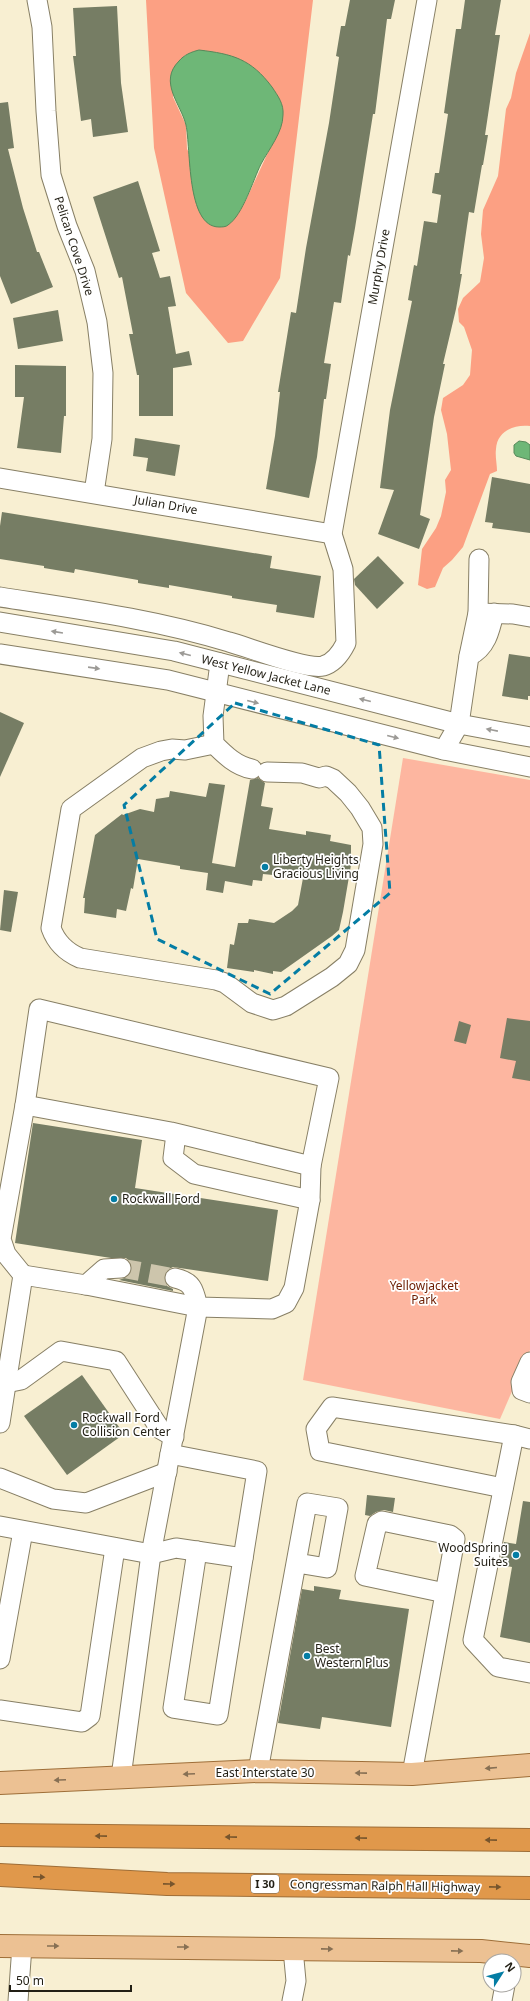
<svg xmlns="http://www.w3.org/2000/svg" width="530" height="2001" viewBox="0 0 530 2001" font-family="'Noto Sans',sans-serif">
<rect width="100%" height="100%" fill="#f8efd2"/>
<polygon fill="#fdb6a0" points="403,758 530,780 530,1350 500,1419 303,1380"/>
<g fill="#fca083" fill-rule="evenodd">
<path d="M146 0H313L280 278 243 341 228 343 186 293 154 148ZM199 50 282 122 246 200 228 225 187 149 186 125 173 97 184 56Z"/>
<path d="M530 33V426C514 424 497 431 496 449 495 456 497 464 497 471L490 474 463 547 452 560 443 568 435 587 427 589 418 585 422 549 436 528 441 516 446 492 445 480 451 470 447 434 441 410 443 398 463 385 470 375 472 350 464 327 459 322 458 309 463 298 480 282 484 258 481 234 483 210 498 176 506 109 511 98 516 73Z"/>
</g>
<g fill="#6eb777" stroke="#57895a">
<path d="M199 50C233 54 251 59 272 87 278 96 284 104 283 115 283 132 269 149 261 164 253 180 243 215 228 225 226 227 222 227 219 227 186 227 191 148 186 125 181 104 158 82 179 61 184 55 191 52 199 50Z"/>
<polygon points="519,441 526,442 530,445 530,460 516,456 514,453 514,445"/>
</g>
<g fill="#767d64">
<polygon points="350,0 395,0 391,19 387,19 375,114 373,114 355,228 350,256 348,255 341,303 334,302 324,363 331,364 326,399 324,399 317,457 309,498 266,489 275,436 280,392 278,392 291,312 296,313 306,248 329,123 339,57 336,56 341,26 345,26"/>
<polygon points="465,0 501,0 495,35 500,35 485,135 488,135 483,165 482,165 474,213 469,212 460,274 462,274 456,309 443,364 445,364 434,417 420,515 430,519 419,549 378,534 394,490 380,488 390,410 412,301 408,300 414,265 417,266 424,221 437,223 441,195 432,193 435,173 439,173 448,114 444,113 456,29 461,29"/>
<polygon points="117,6 121,83 128,132 93,137 91,119 81,121 73,56 76,56 73,8"/>
<polygon points="8,102 14,148 8,149 23,208 37,252 39,252 53,287 11,304 0,276 0,103"/>
<polygon points="138,181 160,251 152,253 160,278 170,276 176,306 168,307 176,354 189,351 192,365 173,368 173,416 139,416 139,375 137,375 129,334 133,334 122,277 119,278 93,197"/>
<polygon points="58,310 63,341 18,349 13,318"/>
<polygon points="15,365 66,366 66,416 64,416 61,453 17,448 24,397 15,397"/>
<polygon points="135,438 180,445 175,476 146,471 148,458 133,456"/>
<polygon points="492,477 530,484 530,533 492,528 493,523 485,522"/>
<polygon points="2,512 272,556 270,568 321,576 314,618 276,612 277,605 232,598 232,596 169,585 169,588 138,583 138,580 75,569 74,573 44,568 44,566 0,559 0,526"/>
<polygon points="378,556 404,583 377,609 355,585 354,579"/>
<polygon points="509,654 530,657 530,696 528,696 528,700 502,696"/>
<polygon points="0,712 24,723 0,777"/>
<polygon points="258,778 265,783 261,806 273,808 269,829 306,835 306,831 331,835 330,841 351,845 351,859 352,859 343,912 339,930 332,936 281,972 273,971 273,974 254,970 254,972 227,968 230,944 234,945 238,923 248,923 249,919 274,923 292,911 298,905 303,878 263,874 262,881 253,880 252,886 225,881 223,893 206,890 208,873 180,869 180,866 138,859 133,889 131,888 126,911 117,909 116,918 84,913 85,898 83,898 95,835 122,814 123,815 140,809 154,812 156,799 169,797 170,791 206,797 209,783 225,785 212,863 235,867 250,780"/>
<polygon points="4,890 18,892 11,932 0,930"/>
<polygon points="507,1018 530,1021 530,1081 512,1078 516,1061 500,1058"/>
<polygon points="459,1021 471,1025 466,1044 454,1041"/>
<polygon points="33,1123 142,1140 135,1188 278,1210 268,1281 173,1267 167,1270 164,1280 167,1286 173,1289 173,1291 119,1280 127,1277 131,1273 130,1262 126,1258 111,1258 15,1243"/>
<polygon points="82,1375 124,1434 67,1475 24,1416"/>
<polygon points="367,1495 395,1498 393,1512 384,1510 376,1512 370,1516 365,1515"/>
<polygon points="523,1501 530,1502 530,1643 500,1637 512,1567 500,1565 504,1542 516,1544"/>
<polygon points="314,1586 341,1590 339,1599 409,1609 391,1727 322,1717 320,1729 278,1723 302,1589 314,1591"/>
</g>
<g fill="none" stroke-linecap="round" stroke-linejoin="round">
<polyline stroke="#cdc5ac" stroke-width="19" stroke-dasharray="19 10" stroke-linecap="butt" points="121,1268 175,1278"/>
<defs>
<g id="minor">
<polyline points="37,0 42,27 46,111 51,175 67,226 85,271 97,322 103,373 102,439 94,493"/>
<polyline points="0,478 332,534"/>
<path d="M0 597C77 609 154 619 229 642 248 647 306 670 323 666 334 663 341 653 346 643L343 569 332 534 427 0"/>
<polyline points="478,613 513,614 530,617"/>
<polyline points="0,622 174,651 459,724 530,737"/>
<polyline points="0,654 168,680 444,750 530,767"/>
<path d="M469 656C486 648 490 631 494 613"/>
<path d="M220 663 213 716 214 744C225 755 236 766 252 769"/>
<path d="M214 744 185 750 172 749 161 751 142 758 71 809 51 928C56 942 66 952 80 958L216 980 225 983 252 1003 273 1010 286 1006 332 977 348 964 355 950 373 844 372 828 360 808 348 793 333 779 326 776 319 778 302 773 267 772"/>
<polyline points="444,750 459,724 469,656 478,613 479,559"/>
<polyline points="25,1105 39,1009 329,1078 311,1166"/>
<polyline points="176,1134 173,1158 194,1174 310,1200"/>
<path d="M23 1275 6 1254 1 1239 25 1105 171 1132 311 1166 310 1200 294 1288 286 1303 272 1309 198 1307C194 1290 193 1282 175 1278"/>
<polyline points="86,1285 104,1269 121,1268"/>
<polyline points="530,1362 521,1382 522,1390 530,1393"/>
<polyline points="6,1383 21,1380 61,1351 116,1361 160,1429 174,1437"/>
<polyline points="0,1423 23,1275 86,1285 198,1307 151,1554 121,1777"/>
<polyline points="530,1439 514,1435 473,1640 498,1667 530,1673"/>
<polyline points="170,1454 257,1471 218,1715 173,1708 197,1551"/>
<polyline points="0,1478 53,1499 86,1503 167,1472"/>
<polyline points="503,1488 320,1451 316,1429 332,1407 514,1435"/>
<polyline points="0,1526 151,1554 176,1548 243,1558"/>
<polyline points="0,1659 23,1531"/>
<polyline points="0,1710 82,1722 90,1716 115,1548"/>
<polyline points="258,1771 307,1503 338,1508 327,1568 297,1563"/>
<polyline points="412,1774 455,1539 450,1535 382,1521 377,1524 365,1576 445,1593"/>
<polyline points="18,2001 22,1946"/>
<polyline points="292,2001 296,1981 293,1949"/>
<polyline points="502,2001 505,1985"/>
</g>
<g id="major">
<polyline points="0,1783 258,1771 412,1774 530,1765"/>
<polyline points="0,1946 481,1951 530,1956"/>
</g>
<g id="highway">
<polyline points="0,1835 530,1840"/>
<polyline points="0,1875 167,1884 530,1888"/>
</g>
</defs>
<use href="#minor" stroke="#877f65" stroke-width="21"/>
<use href="#major" stroke="#9e6e38" stroke-width="24"/>
<use href="#highway" stroke="#9e6e38" stroke-width="24"/>
<use href="#minor" stroke="#fff" stroke-width="19"/>
<use href="#major" stroke="#ecc193" stroke-width="22"/>
<use href="#highway" stroke="#e0984b" stroke-width="22"/>
</g>
<defs><path id="oneway-solid" d="M-6-.8H1V-3.2L6.5 0L1 3.2V.8H-6Z"/></defs>
<g fill="#9c9a96">
<use href="#oneway-solid" transform="translate(57 632) rotate(-171)"/>
<use href="#oneway-solid" transform="translate(185 654) rotate(-166)"/>
<use href="#oneway-solid" transform="translate(94 668) rotate(8)"/>
<use href="#oneway-solid" transform="translate(365 700) rotate(-166)"/>
<use href="#oneway-solid" transform="translate(253 702) rotate(14)"/>
<use href="#oneway-solid" transform="translate(492 730) rotate(-169)"/>
<use href="#oneway-solid" transform="translate(393 737) rotate(14)"/>
</g>
<g fill="#877054">
<use href="#oneway-solid" transform="translate(491 1768) rotate(175)"/>
<use href="#oneway-solid" transform="translate(361 1773) rotate(-179)"/>
<use href="#oneway-solid" transform="translate(189 1774) rotate(177)"/>
<use href="#oneway-solid" transform="translate(60 1780) rotate(177)"/>
<use href="#oneway-solid" transform="translate(53 1946)"/>
<use href="#oneway-solid" transform="translate(183 1947)"/>
<use href="#oneway-solid" transform="translate(327 1949) rotate(1)"/>
<use href="#oneway-solid" transform="translate(457 1951) rotate(1)"/>
</g>
<g fill="#77552d">
<use href="#oneway-solid" transform="translate(101 1836) rotate(-179)"/>
<use href="#oneway-solid" transform="translate(231 1837) rotate(-179)"/>
<use href="#oneway-solid" transform="translate(361 1838) rotate(-179)"/>
<use href="#oneway-solid" transform="translate(491 1840) rotate(-179)"/>
<use href="#oneway-solid" transform="translate(39 1877) rotate(3)"/>
<use href="#oneway-solid" transform="translate(169 1884) rotate(1)"/>
<use href="#oneway-solid" transform="translate(495 1887) rotate(1)"/>
</g>
<path fill="none" stroke="#047da4" stroke-width="3" stroke-dasharray="8 5" stroke-linejoin="round" d="M235 703 379 745 390 893 270 994 157 939 124 805Z"/>
<g fill="#047da4" stroke="#fff" stroke-width="1.5">
<circle cx="265" cy="867" r="4"/>
<circle cx="114" cy="1199" r="4"/>
<circle cx="74" cy="1425" r="4"/>
<circle cx="516" cy="1555" r="4"/>
<circle cx="307" cy="1656" r="4"/>
</g>
<g text-anchor="middle" stroke-width="3.5" stroke-linejoin="round" paint-order="stroke">
<rect fill="#fff" stroke="#64625b" stroke-width="1" x="251" y="1875" width="28" height="18" rx="3"/>
<g font-size="11" font-weight="bold" fill="#221f15">
<text x="265" y="1888">I 30</text>
</g>
<g font-size="12" fill="#221f15" stroke="#fff">
<text transform="translate(74 246) rotate(72)" y="4">Pelican Cove Drive</text>
<text transform="translate(379 267) rotate(-80)" y="4">Murphy Drive</text>
<text transform="translate(166 505) rotate(10)" y="4">Julian Drive</text>
<text transform="translate(266 675) rotate(14)" y="4">West Yellow Jacket Lane</text>
<text x="265" y="1777">East Interstate 30</text>
<text transform="translate(385 1886) rotate(1)" y="4">Congressman Ralph Hall Highway</text>
</g>
<g font-size="12" fill="#221f15" stroke="#fff" text-anchor="start">
<text x="273" y="864">Liberty Heights<tspan x="273" dy="14">Gracious Living</tspan></text>
<text x="122" y="1203">Rockwall Ford</text>
<text x="82" y="1422">Rockwall Ford<tspan x="82" dy="14">Collision Center</tspan></text>
<text x="508" y="1552" text-anchor="end">WoodSpring<tspan x="508" dy="14">Suites</tspan></text>
<text x="315" y="1653">Best<tspan x="315" dy="14">Western Plus</tspan></text>
</g>
<g font-size="12" fill="#6c1c00" stroke="#fff">
<text x="424" y="1290">Yellowjacket<tspan x="424" dy="14">Park</tspan></text>
</g>
</g>
<g transform="translate(502 1973) rotate(54)"><circle r="19" fill="#ffffff" stroke="#a7a5a1"/>
<path d="M0-3L7 15L0 10L-7 15Z" fill="#047da4"/>
<text y="-6" font-size="11" font-weight="bold" text-anchor="middle" fill="#221f15">N</text>
</g>
<path d="M10 1985v6h121v-6" fill="none" stroke="#221f15" stroke-width="2"/>
<text x="16" y="1985" font-size="12" fill="#221f15" stroke="#ffffff" stroke-width="3" paint-order="stroke">50 m</text>
</svg>
